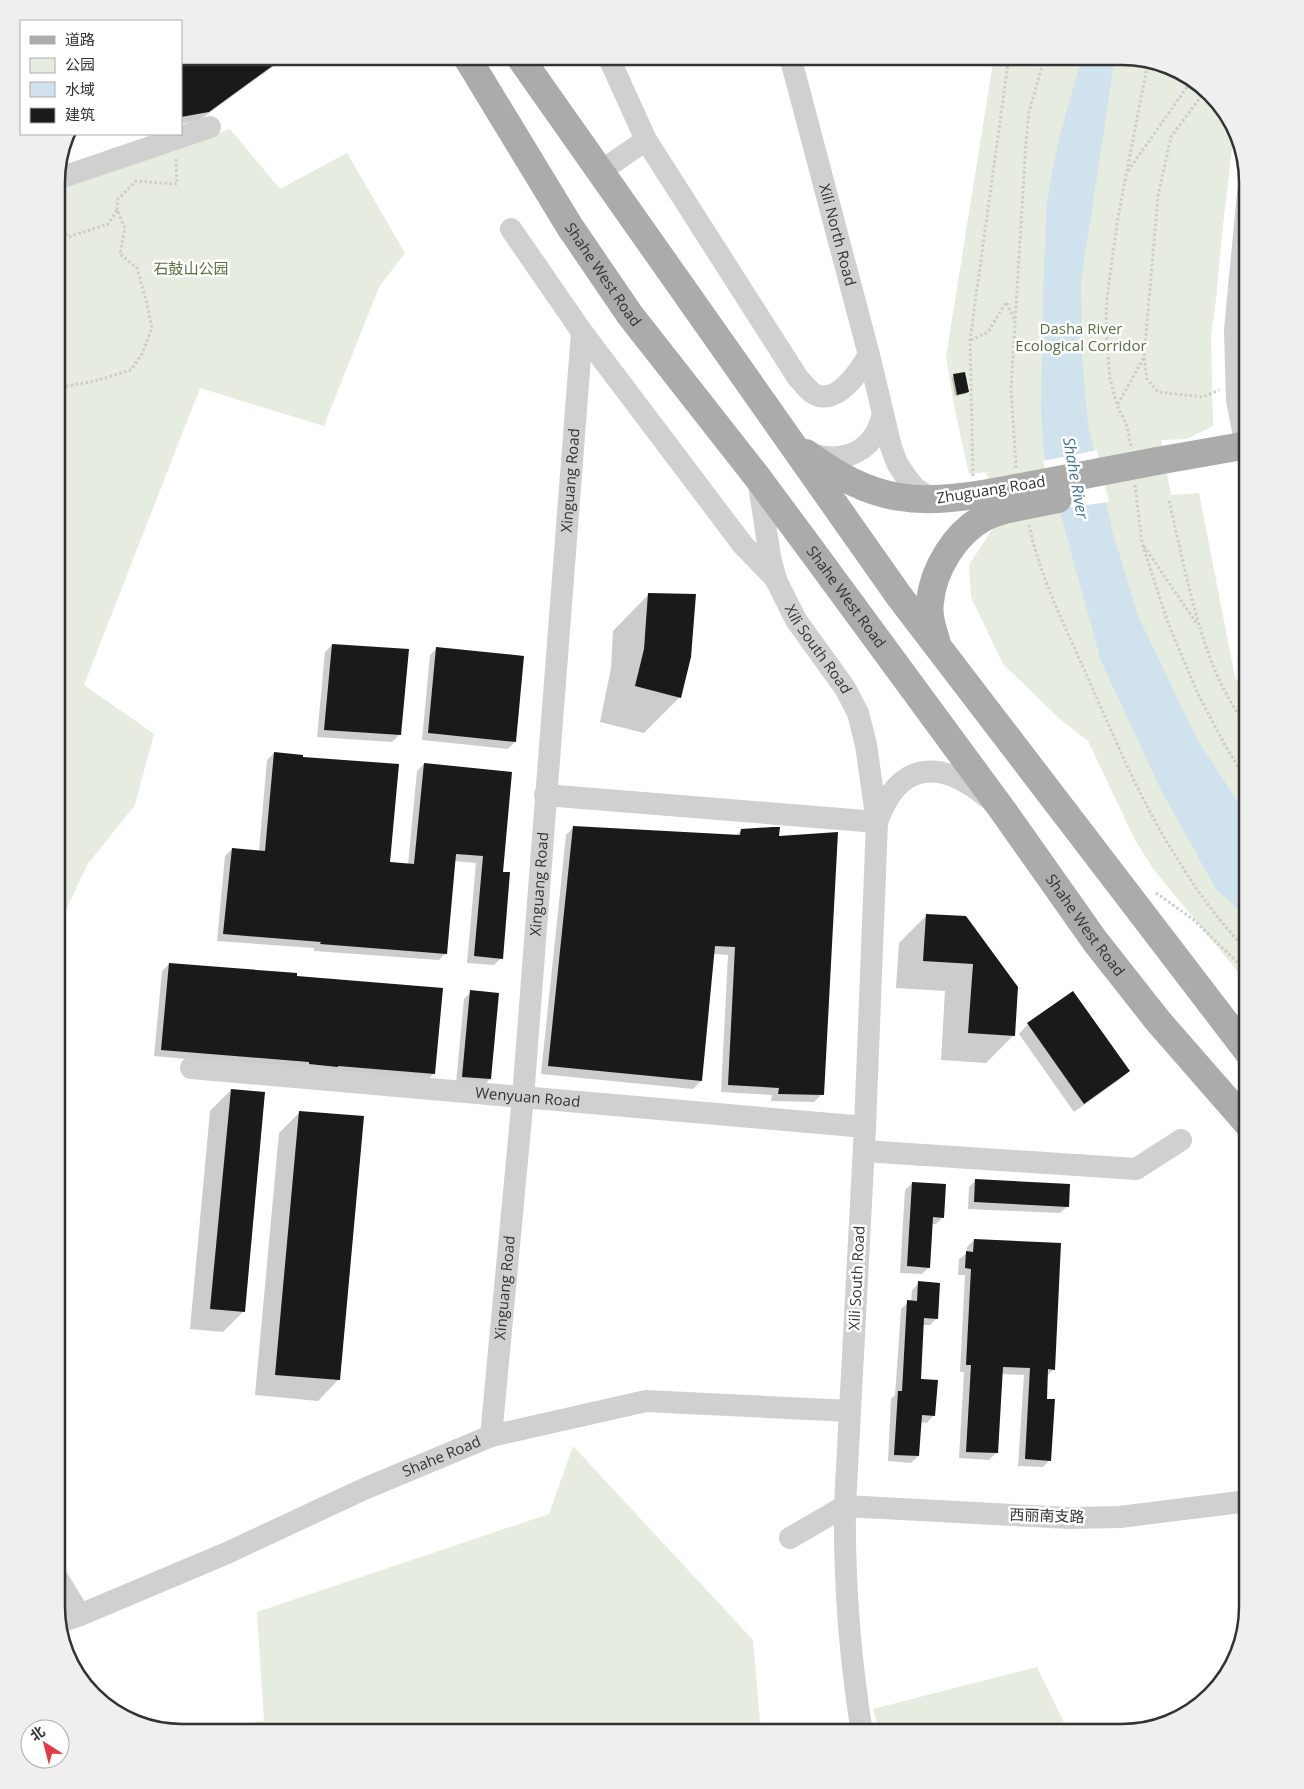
<svg xmlns="http://www.w3.org/2000/svg" width="1304" height="1789" viewBox="0 0 1304 1789" font-family="'Open Sans','Noto Sans SC',sans-serif">
<rect width="100%" height="100%" fill="#fff"/>
<g fill="#e6ecdf">
<polygon points="994,56 1130,57 1185,73 1231,119 1234,132 1222,234 1216,299 1211,336 1213,426 1187,439 1161,440 1171,495 1199,493 1235,677 1248,702 1248,984 1154,870 1135,840 1088,741 1061,720 1003,664 971,597 969,565 1001,516 986,472 969,474 955,411 946,357"/>
<polygon points="230,129 280,189 347,153 405,253 379,287 324,426 200,388 84,685 154,734 135,805 87,865 56,932 57,191"/>
<polygon points="573,1446 753,1640 761,1733 174,1732 165,1730 264,1721 257,1612 549,1514"/>
<polygon points="1037,1667 1069,1733 880,1733 873,1709"/>
</g>
<polygon fill="#cfe2ee" points="1082,57 1115,57 1081,282 1082,356 1088,425 1114,537 1139,618 1198,741 1248,817 1248,919 1216,889 1161,790 1101,661 1044,454 1041,412 1043,293 1047,200 1059,138"/>
<polygon fill="#fff" points="1097,450 1109,502 1056,509 1043,461"/>
<g fill="#0003">
<polygon points="181,56 288,56 198,121 181,124"/>
<polygon points="954,376 968,392 966,394 955,396 952,378"/>
<polygon points="649,594 680,697 644,733 600,722 611,668 613,631"/>
<polygon points="332,645 400,734 392,742 317,737 325,652"/>
<polygon points="437,648 515,742 508,749 422,740 430,655"/>
<polygon points="274,753 389,863 408,865 417,771 424,764 501,873 501,958 494,965 467,963 476,863 454,861 446,953 439,960 314,951 314,948 217,941 225,856 232,849 259,851 267,760"/>
<polygon points="574,827 736,836 741,830 778,837 822,1094 814,1102 771,1101 772,1095 721,1092 728,955 713,954 701,1081 693,1089 541,1074 566,835"/>
<polygon points="927,915 965,917 1014,1035 986,1063 941,1060 945,991 896,988 899,943"/>
<polygon points="169,964 296,977 434,1073 427,1081 154,1056 162,971"/>
<polygon points="471,992 490,1079 483,1086 456,1083 464,999"/>
<polygon points="1028,1024 1129,1071 1119,1080 1074,1112 1019,1034"/>
<polygon points="231,1090 244,1311 223,1332 190,1329 210,1111"/>
<polygon points="300,1112 338,1380 318,1401 255,1395 279,1133"/>
<polygon points="976,1180 1068,1206 1060,1213 968,1209 969,1187"/>
<polygon points="912,1183 943,1217 936,1224 932,1224 929,1267 922,1274 900,1273 905,1190"/>
<polygon points="974,1240 1054,1369 1047,1376 1045,1400 1050,1460 1043,1467 1018,1466 1024,1375 1001,1374 996,1453 989,1460 959,1458 964,1372 960,1372 965,1275 958,1275 959,1259 967,1253 967,1247"/>
<polygon points="919,1283 937,1318 930,1325 923,1325 919,1380 934,1415 927,1423 920,1422 918,1456 911,1463 888,1461 891,1399 895,1395 901,1309 908,1302 911,1302 912,1290"/>
</g>
<g fill="#1a1a1a">
<polygon points="181,56 286,56 209,112 181,117"/>
<polygon points="965,372 969,392 957,395 953,374"/>
<polygon points="648,593 696,594 691,657 681,698 635,686 644,649"/>
<polygon points="332,644 409,649 401,735 324,730"/>
<polygon points="436,647 524,656 516,742 428,733"/>
<polygon points="274,752 303,755 303,757 399,764 390,862 414,864 424,763 512,772 503,872 510,872 503,959 474,956 483,856 456,854 447,954 320,944 321,942 223,934 232,848 265,851"/>
<polygon points="573,826 740,835 741,829 773,827 780,827 779,836 838,832 824,1095 778,1094 779,1088 728,1085 735,947 715,946 702,1081 548,1066"/>
<polygon points="926,914 966,916 1018,987 1015,1036 968,1033 973,964 923,961"/>
<polygon points="169,963 297,973 297,976 443,988 435,1074 338,1066 338,1067 309,1064 309,1062 161,1050"/>
<polygon points="470,990 499,993 491,1079 462,1077"/>
<polygon points="1073,991 1130,1071 1084,1104 1027,1023"/>
<polygon points="231,1089 265,1092 245,1312 210,1309"/>
<polygon points="299,1111 364,1116 340,1380 275,1375"/>
<polygon points="975,1179 1070,1184 1069,1207 974,1202"/>
<polygon points="912,1182 946,1184 944,1218 933,1217 930,1268 907,1266"/>
<polygon points="974,1239 1061,1243 1055,1370 1048,1369 1047,1399 1055,1399 1051,1461 1025,1459 1030,1368 1003,1367 998,1453 966,1452 971,1365 966,1365 971,1269 965,1268 966,1251 973,1252"/>
<polygon points="918,1281 940,1283 938,1319 924,1318 921,1379 938,1380 935,1416 922,1415 919,1456 894,1455 898,1391 902,1391 907,1300 917,1301"/>
</g>
<g fill="none" stroke-linecap="round" stroke-linejoin="round">
<g stroke="#cdcdcd" stroke-width="3" stroke-dasharray="2.5 2.5" stroke-linecap="butt">
<polyline points="1128,171 1192,80"/>
<polyline points="117,210 118,199 136,181 177,184 176,158"/>
<polyline points="971,340 988,332 1006,302 1015,320"/>
<polyline points="1144,358 1147,379 1158,392 1203,397 1219,390"/>
<polyline points="56,388 95,381 131,370 142,354 152,328 146,300 137,268 120,254 125,228 117,210 108,224 68,237 57,221"/>
<polyline points="1118,404 1144,357 1158,196 1171,137 1202,95 1203,91"/>
<polyline points="1131,446 1127,426 1117,405 1110,379 1106,326 1107,297 1118,217 1148,62"/>
<polyline points="1016,468 1011,388 1026,142 1029,112 1045,56"/>
<polyline points="973,476 970,340 1009,56"/>
<polyline points="1135,485 1142,543 1168,623 1198,694 1226,747 1248,783"/>
<path d="M1169 501C1182 555 1192 611 1212 663 1221 687 1235 709 1248 731"/>
<path d="M1029 525C1040 577 1065 626 1086 674 1114 736 1140 801 1177 858 1197 892 1221 923 1248 952"/>
<polyline points="1144,546 1197,624"/>
<polyline points="1156,893 1194,920 1248,973"/>
</g>
<g stroke="#d0d0d0" stroke-width="22">
<path d="M608 56 646 140 798 378C804 384 810 394 819 396 841 401 860 370 869 355"/>
<path id="s1" d="M790 56 869 355 891 447 897 463 906 477 916 489 934 500"/>
<polyline points="601,171 646,140"/>
<polyline points="57,179 210,127"/>
<polyline points="511,229 582,332 743,545 776,579"/>
<polyline points="1248,449 1246,446 1237,400 1235,330 1248,193"/>
<path d="M808 453C844 465 875 452 883 413"/>
<path id="s2" d="M758 478 770 557 776 580 796 620 845 688 858 713 866 745 877 822 865 1127 845 1506C844 1582 850 1658 862 1733"/>
<polyline points="545,795 877,822"/>
<path d="M877 822C899 760 941 759 988 798"/>
<path id="s3" d="M191 1068 865 1127"/>
<polyline points="864,1151 1136,1169 1181,1140"/>
<path id="s4" d="M491 1436 523 1097 582 332"/>
<polyline points="790,1538 845,1506 1069,1518 1120,1517 1248,1501"/>
<polyline points="56,1576 80,1615"/>
<path id="s5" d="M60 1622 80 1615 227 1553 364 1489 491 1436 646 1401 850 1411"/>
</g>
<g stroke="#ababab" stroke-width="28">
<path id="s6" d="M466 56 570 227 630 315 758 478 815 555 1004 812 1095 941 1158 1021 1248 1124"/>
<polyline points="519,56 899,596 1248,1052"/>
<path d="M806 453C875 504 918 506 1000 491"/>
<polyline points="1157,461 1248,445"/>
<path d="M936 640C932 627 928 615 930 602 933 569 956 532 985 517 991 514 998 512 1004 510"/>
</g>
<g stroke="#ababab" stroke-width="28">
<polyline points="1000,491 1157,461"/>
<polyline points="1004,510 1058,499"/>
</g>
</g>
<g text-anchor="middle" stroke-width="5" stroke-linejoin="round" paint-order="stroke">
<g font-size="15" fill="#333" stroke="#fff">
<text dy="5" stroke="none"><textPath href="#s1" startOffset="185">Xili North Road</textPath></text>
<text dy="5" stroke="none"><textPath href="#s6" startOffset="258">Shahe West Road</textPath></text>
<text dy="5" stroke="none"><textPath href="#s4" startOffset="959">Xinguang Road</textPath></text>
<text transform="translate(991 490) rotate(-9)" y="5">Zhuguang Road</text>
<text dy="5" stroke="none"><textPath href="#s6" startOffset="662">Shahe West Road</textPath></text>
<text dy="5" stroke="none"><textPath href="#s2" startOffset="185">Xili South Road</textPath></text>
<text dy="5" stroke="none"><textPath href="#s4" startOffset="554">Xinguang Road</textPath></text>
<text dy="5" stroke="none"><textPath href="#s6" startOffset="1068">Shahe West Road</textPath></text>
<text dy="5" stroke="none"><textPath href="#s3" startOffset="338">Wenyuan Road</textPath></text>
<text transform="translate(857 1278) rotate(-87)" y="5">Xili South Road</text>
<text dy="5" stroke="none"><textPath href="#s4" startOffset="149">Xinguang Road</textPath></text>
<text dy="5" stroke="none"><textPath href="#s5" startOffset="416">Shahe Road</textPath></text>
<text transform="translate(1047 1516) rotate(2)" y="5">西丽南支路</text>
</g>
<g font-size="15" fill="#56703f" stroke="#fff">
<text x="191" y="274">石鼓山公园</text>
<text x="1081" y="334">Dasha River<tspan x="1081" dy="17">Ecological Corridor</tspan></text>
</g>
<g font-size="16" font-style="italic" fill="#3f7597" stroke="#fff">
<text transform="translate(1076 478) rotate(80)" y="6">Shahe River</text>
</g>
</g>
<path d="M0 0H1304V1789H0ZM182 65H1122A117 117 0 0 1 1239 182V1607A117 117 0 0 1 1122 1724H182A117 117 0 0 1 65 1607V182A117 117 0 0 1 182 65Z" fill="#efefef" fill-rule="evenodd"/>
<path fill="none" stroke="#333" stroke-width="2.5" d="M182 65H1122A117 117 0 0 1 1239 182V1607A117 117 0 0 1 1122 1724H182A117 117 0 0 1 65 1607V182A117 117 0 0 1 182 65Z"/>
<rect x="20" y="20" width="162" height="115" fill="#ffffff" stroke="#adadad"/>
<rect x="30" y="36" width="25" height="8" fill="#ababab" stroke="#adadad"/>
<text x="65" y="45" font-size="15" fill="#333333">道路</text>
<rect x="30" y="58" width="25" height="15" fill="#e6ecdf" stroke="#adadad"/>
<text x="65" y="70" font-size="15" fill="#333333">公园</text>
<rect x="30" y="82" width="25" height="15" fill="#cfe2ee" stroke="#adadad"/>
<text x="65" y="95" font-size="15" fill="#333333">水域</text>
<rect x="30" y="108" width="25" height="15" fill="#1a1a1a" stroke="#adadad"/>
<text x="65" y="120" font-size="15" fill="#333333">建筑</text>
<g transform="translate(45 1744) rotate(324)"><circle r="24" fill="#ffffff" stroke="#adadad"/>
<path d="M0-4L9 19L0 12L-9 19Z" fill="#e63946"/>
<text y="-8" font-size="14" font-weight="bold" text-anchor="middle" fill="#333333">北</text>
</g>
</svg>
